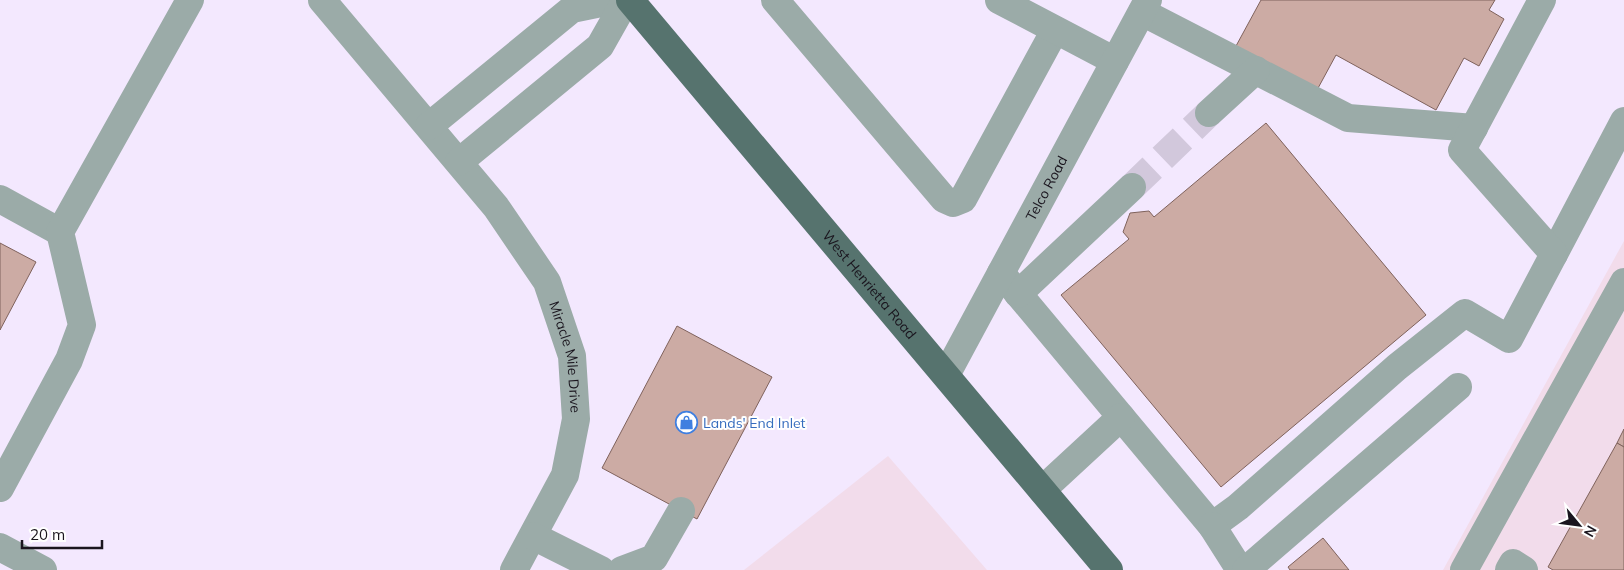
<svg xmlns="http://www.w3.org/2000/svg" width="1624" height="570" viewBox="0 0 1624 570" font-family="Mulish,sans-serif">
<rect width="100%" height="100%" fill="#f3e8fe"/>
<g fill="#f2dceb">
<polygon points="1624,241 1624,570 1443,570"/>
<polygon points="888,456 987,570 744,570"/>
</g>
<g fill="#ccaba4" stroke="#7f625c">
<polygon points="1261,0 1495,0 1489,10 1504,19 1479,66 1464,58 1436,110 1336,55 1317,90 1236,46"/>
<polygon points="1266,123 1426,315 1221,487 1061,295 1129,239 1123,232 1130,213 1149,211 1154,217"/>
<polygon points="0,243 36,262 0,330"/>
<polygon points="677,326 772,377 697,519 602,468"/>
<polygon points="1624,429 1624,447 1617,443"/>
<polygon points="1617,443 1624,447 1624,570 1553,570 1548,567"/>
<polygon points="1323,538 1349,570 1290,570 1288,567"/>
</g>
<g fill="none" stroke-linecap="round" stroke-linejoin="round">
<polyline stroke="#d2c8dc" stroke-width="28" stroke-dasharray="28 14" stroke-linecap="butt" points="1132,187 1209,113"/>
<g stroke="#9baba8" stroke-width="28">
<path id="s1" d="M322 0 496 207 547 282 572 356 576 419 565 475 514 570"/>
<polyline points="775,0 944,199 953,203 963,199 1055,30"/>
<polyline points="999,0 1115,61"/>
<polyline points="1142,12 1348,118 1474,128"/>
<polyline points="1209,113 1256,70"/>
<polyline points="429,126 572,9 616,0"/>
<polyline points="459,162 600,46 626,0"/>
<polyline points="0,199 60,232"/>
<polyline points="1554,254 1624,121"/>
<polyline points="1001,273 1212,526 1238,507 1397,367 1465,313 1509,339 1554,254 1462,150 1542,0"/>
<polyline points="1018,294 1132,187"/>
<path id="s2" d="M946 375 1148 0"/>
<polyline points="0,488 69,360 82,325 60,232 190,0"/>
<polyline points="1042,490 1121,417"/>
<polyline points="1212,526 1240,570"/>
<polyline points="533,536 601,570"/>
<polyline points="0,547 43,570"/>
<polyline points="622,570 654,558 681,511"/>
<polyline points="1246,570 1458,387"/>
<polyline points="1464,570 1624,282"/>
<polyline points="1509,570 1513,563 1524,570"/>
</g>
<path stroke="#56736e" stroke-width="28" id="s3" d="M630 0 1109 570"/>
</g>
<defs>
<symbol id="shop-ring" viewBox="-11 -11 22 22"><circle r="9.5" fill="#fff" stroke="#3f7fe0" stroke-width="1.5"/><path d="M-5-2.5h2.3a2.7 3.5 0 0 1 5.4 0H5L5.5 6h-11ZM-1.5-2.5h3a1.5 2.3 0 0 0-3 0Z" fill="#3f7fe0"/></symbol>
</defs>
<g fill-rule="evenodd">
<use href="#shop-ring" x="674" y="410" width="25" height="25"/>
</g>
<g text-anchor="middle" stroke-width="4" stroke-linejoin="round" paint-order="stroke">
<g font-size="14" fill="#1a151e" stroke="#fff">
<text dy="5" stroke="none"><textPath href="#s2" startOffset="212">Telco Road</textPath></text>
<text dy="5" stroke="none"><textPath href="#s3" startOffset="372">West Henrietta Road</textPath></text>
<text dy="5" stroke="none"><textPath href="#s1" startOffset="439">Miracle Mile Drive</textPath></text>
</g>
<g font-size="14" fill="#366cbe" stroke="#fff" text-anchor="start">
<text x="703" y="428">Lands' End Inlet</text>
</g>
</g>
<g transform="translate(1579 525) rotate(119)" stroke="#ffffff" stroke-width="4" paint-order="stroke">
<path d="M0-4L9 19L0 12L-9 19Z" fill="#1a151e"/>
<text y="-8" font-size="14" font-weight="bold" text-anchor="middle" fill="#1a151e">N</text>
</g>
<path d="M22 540v8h80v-8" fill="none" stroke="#1a151e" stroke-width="2.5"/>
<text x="30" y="540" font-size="15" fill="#1a151e" stroke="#ffffff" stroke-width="4" paint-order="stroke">20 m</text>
</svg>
